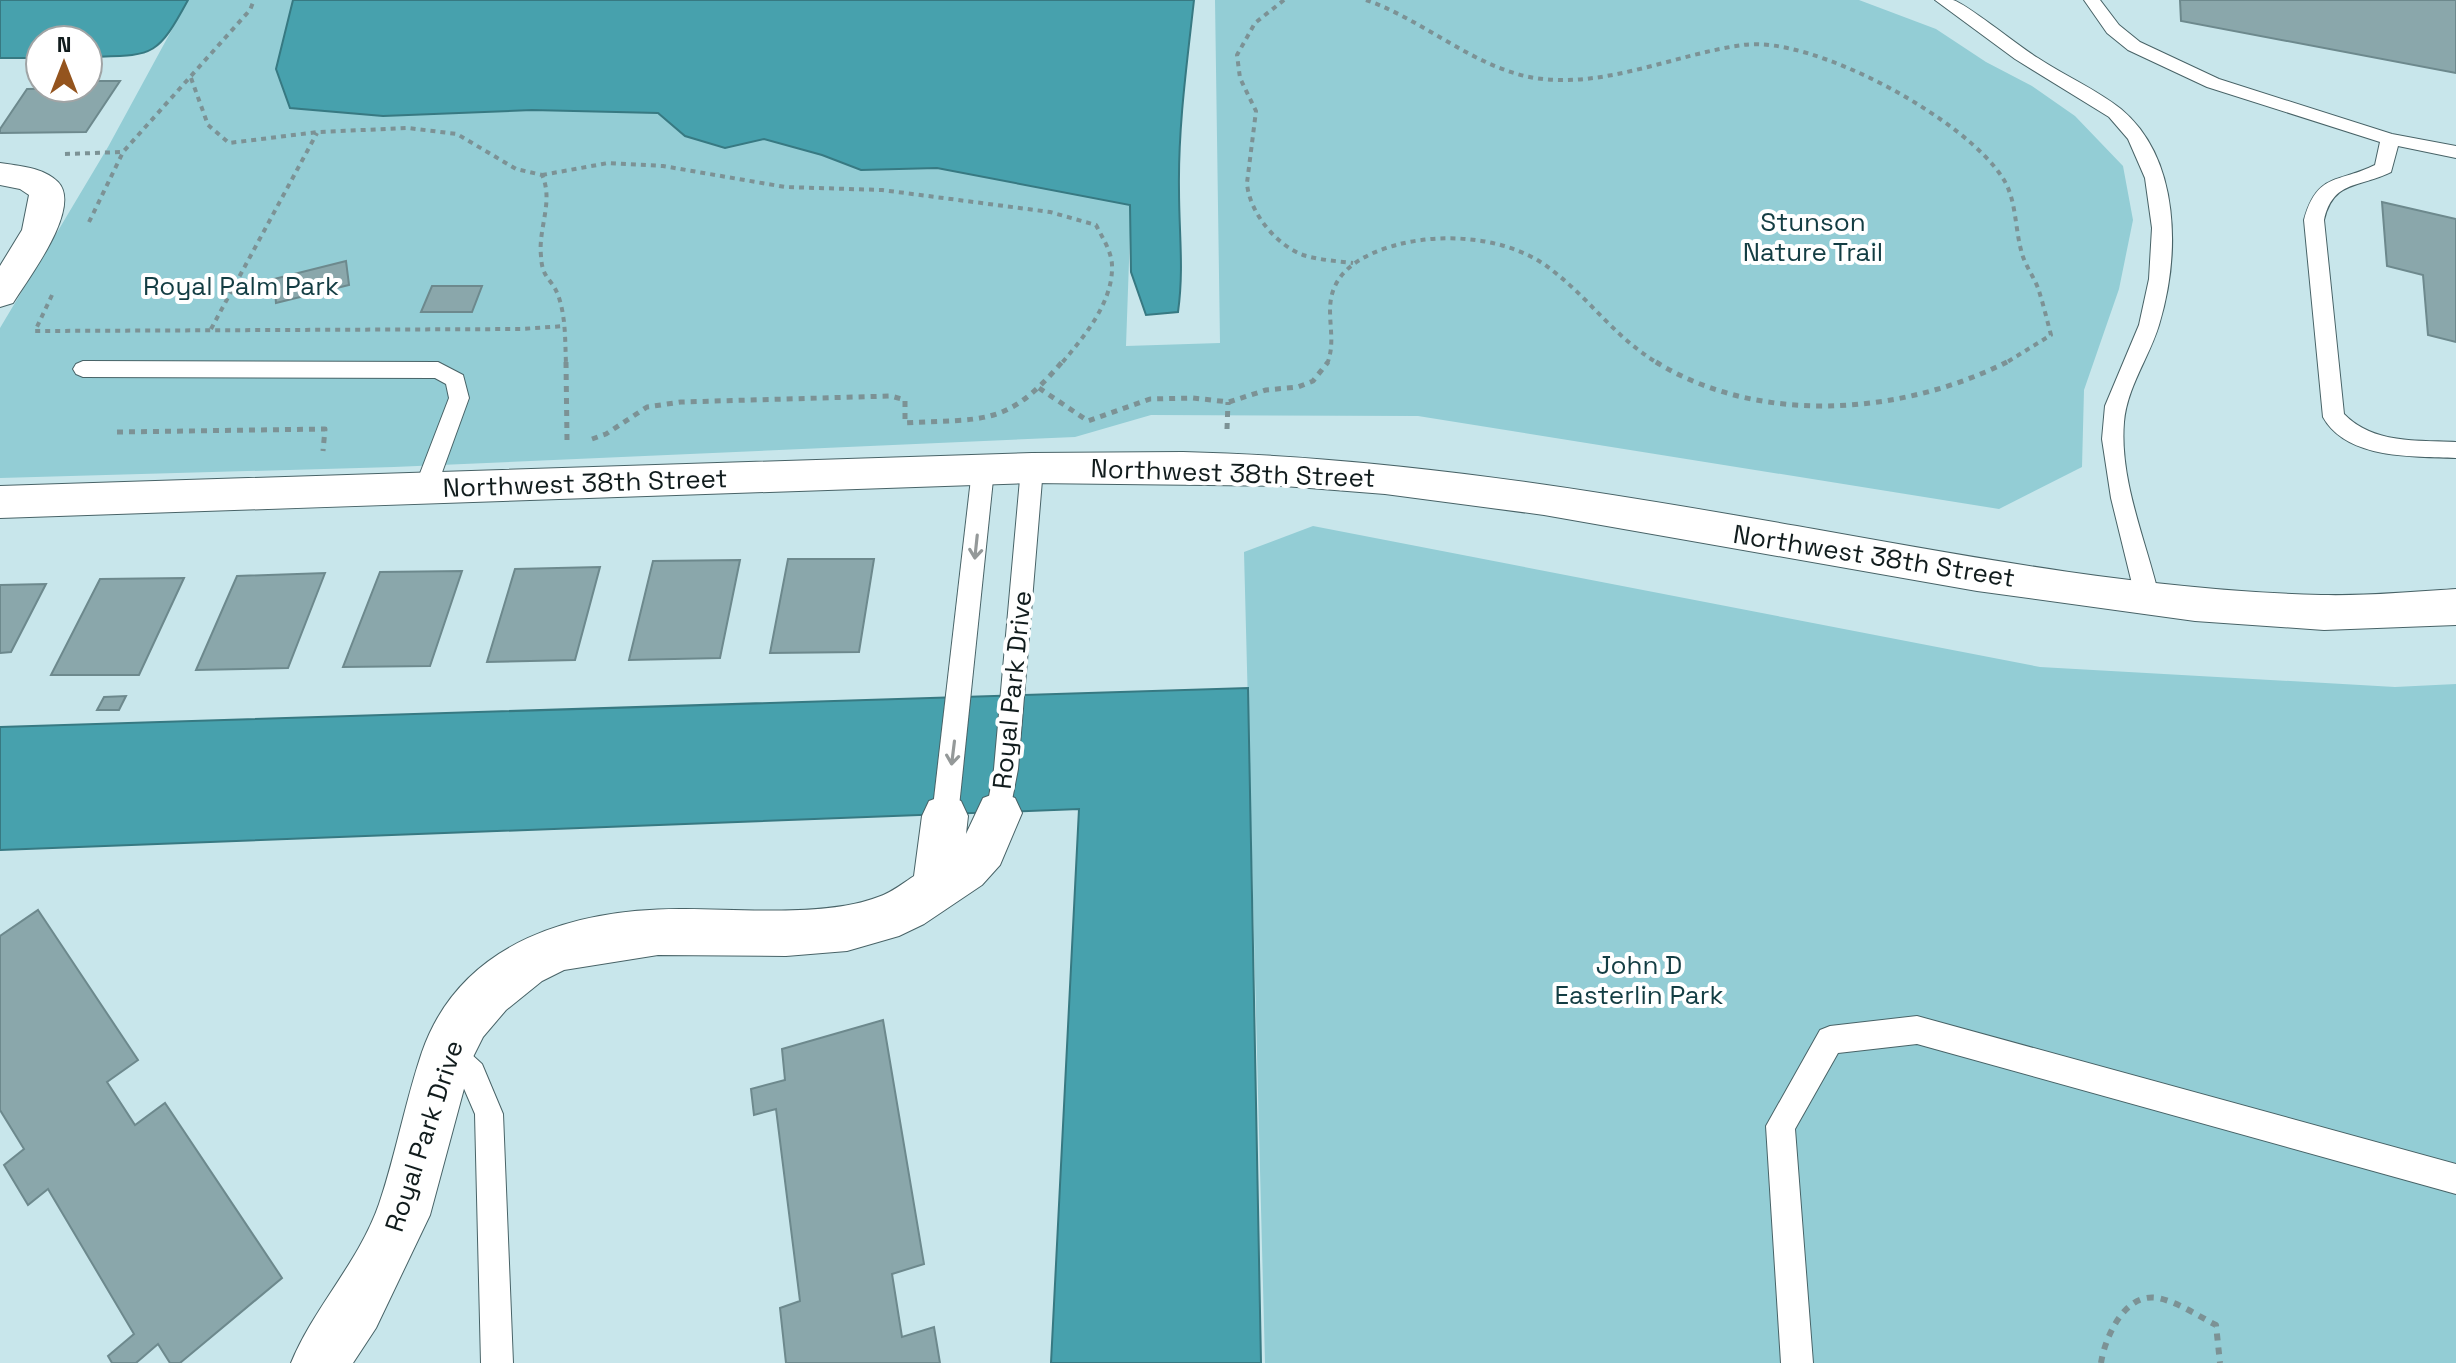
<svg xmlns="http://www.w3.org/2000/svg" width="2456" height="1363" viewBox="0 0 2456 1363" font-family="'Space Grotesk',sans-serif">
<rect width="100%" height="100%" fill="#c8e6eb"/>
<g fill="#93cdd5">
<polygon points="188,0 293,0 276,69 290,108 383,116 532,110 658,113 685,136 725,148 763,139 822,155 861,170 937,168 1131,205 1126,346 1220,343 1215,0 1859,0 1936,29 1986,62 2032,86 2075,116 2123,166 2133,220 2119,289 2084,390 2082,467 1999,509 1418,416 1151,415 1075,437 394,467 0,478 0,328 108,147"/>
<polygon points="1313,526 2040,667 2395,687 2456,684 2456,1363 1265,1363 1244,552"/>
</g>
<g fill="#47a1ad" stroke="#377982" stroke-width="2">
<path d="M0 0H188C156 59 153 55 88 57V40H40V58H0Z"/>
<path d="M293 0H1194C1187 63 1178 127 1179 190 1179 233 1184 269 1178 312L1146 315 1131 272 1130 205 937 168 861 170 822 155 764 139 725 148 685 136 658 113 532 110 383 116 290 108 276 69Z"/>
<polygon points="1248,688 1261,1363 1051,1363 1079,809 0,850 0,727"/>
</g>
<g fill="#8aa7ab" stroke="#6d898d" stroke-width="2">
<polygon points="2180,0 2456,0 2456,73 2181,21"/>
<polygon points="88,81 120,81 86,132 0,133 0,129 27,89 88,88"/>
<polygon points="2382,202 2456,219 2456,342 2428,335 2423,275 2387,266"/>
<polygon points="346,261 349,285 276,303 274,279"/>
<polygon points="432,286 482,286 472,312 421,312"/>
<polygon points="788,559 874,559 859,652 770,653"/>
<polygon points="740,560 720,658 629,660 653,561"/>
<polygon points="600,567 575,660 487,662 515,569"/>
<polygon points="462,571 430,666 343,667 380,572"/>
<polygon points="325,573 288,668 196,670 237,576"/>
<polygon points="184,578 139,675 51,675 100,579"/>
<polygon points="46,584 11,652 0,653 0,585"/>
<polygon points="126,696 119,710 97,710 104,697"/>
<polygon points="38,910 138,1060 107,1082 135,1125 165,1103 282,1278 180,1363 170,1363 158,1344 136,1363 112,1363 108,1356 134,1334 48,1189 28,1205 4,1165 24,1149 0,1110 0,936"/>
<polygon points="883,1020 924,1264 892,1274 902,1337 934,1327 940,1363 786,1363 780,1308 800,1301 776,1109 754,1115 751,1089 785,1080 782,1049"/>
</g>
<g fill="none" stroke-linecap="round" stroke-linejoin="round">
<defs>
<g id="service">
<path d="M1935 0C1940 0 1948 0 1953 0 1967 4 2021 48 2038 58 2065 76 2096 89 2121 109 2181 159 2180 256 2159 325 2149 358 2127 387 2124 422 2119 481 2147 543 2160 600L2156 607 2148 610 2140 607 2136 600 2111 498 2102 439 2105 406 2139 325 2149 279 2152 228 2145 178 2128 139 2109 117 2015 59Z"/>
<path d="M2084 0H2100L2119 25 2140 42 2219 79 2392 134 2456 146V158L2398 146 2391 172C2359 188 2333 180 2324 220L2344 414C2373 444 2417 440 2456 442V458C2414 456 2347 460 2323 417L2304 220C2317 172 2339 183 2375 165L2380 142 2207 87 2128 50 2107 33Z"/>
<polygon points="83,361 438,362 463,375 469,398 436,489 433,495 425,498 417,495 414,489 449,398 446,384 435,378 83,377 76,374 73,369 76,364"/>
<polygon points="1032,460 1040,462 1043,468 1018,769 1008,821 999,825 990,821 986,813 994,769 1021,468 1024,462"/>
<polygon points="983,462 991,464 994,470 958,816 954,824 945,828 936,824 932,816 972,470 975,464"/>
<polygon points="1917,1016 2456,1164 2456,1194 1917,1044 1838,1053 1795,1129 1813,1363 1781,1363 1766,1126 1820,1030 1830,1026"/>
<polygon points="448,1038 458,1042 482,1064 503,1114 513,1363 481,1363 475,1114 462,1084 438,1062 434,1052 438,1042"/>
</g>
<g id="minor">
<path d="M0 163C19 166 43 167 58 182 83 208 27 280 13 303L0 307V266L22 230 29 195 20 189 0 185Z"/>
<path d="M1183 452C1392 457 1592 490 1797 526 1969 557 2145 590 2321 595 2366 596 2411 592 2456 589V625L2324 630 2195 621 1977 591 1544 515 1385 494 1284 486 1032 483 0 518V486L1032 453Z"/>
<path d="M999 792 1015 798 1022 813 1000 865 982 885 924 924 899 936 847 951 786 956 658 955 564 970 542 981 506 1010 483 1037 472 1059 430 1215 376 1328 353 1363H291C314 1307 359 1262 379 1204 396 1154 405 1102 422 1052 461 940 577 908 685 909 741 909 826 917 878 897 891 893 903 883 914 876L922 816 929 801 945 795 961 801 968 816 966 834 983 798Z"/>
</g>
</defs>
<use href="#service" stroke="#486367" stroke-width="2"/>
<use href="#minor" stroke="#486367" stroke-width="2"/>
<g stroke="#7c9295" stroke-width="4" stroke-dasharray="5 5" stroke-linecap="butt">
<path d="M1284 0 1255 23 1237 55 1240 78 1256 111 1247 183C1249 212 1276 245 1303 255 1319 260 1336 261 1353 263"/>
<path d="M1366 0C1424 20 1474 68 1535 78 1604 89 1676 54 1743 45 1813 35 1968 120 2004 180 2016 200 2015 227 2021 250 2024 264 2033 275 2038 288 2043 303 2047 320 2051 335L2004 364"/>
<path d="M191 78 208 125 229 143 318 132 408 128 457 134 516 169 542 175C554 201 538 228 541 256 542 279 551 277 558 295 566 317 565 341 566 364"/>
<polyline points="65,154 123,152"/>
<path d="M542 175 608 163 663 166 785 187 882 190 1050 212 1096 225C1102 237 1112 252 1112 266 1113 303 1083 338 1061 364"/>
<polyline points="89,222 123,152 250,10 254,0"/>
<polyline points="52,295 35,331 521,329 565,326"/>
<polyline points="211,329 317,133"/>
<path d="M1327 364C1338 338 1323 311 1335 286 1346 262 1376 250 1400 244 1449 232 1513 238 1553 271 1593 302 1613 336 1659 364"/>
</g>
<g stroke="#7c9295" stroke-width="5" stroke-dasharray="6 6" stroke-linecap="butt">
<polyline points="566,362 567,440"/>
<path d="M1656 362C1760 426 1901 415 2007 362"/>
<polyline points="1039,388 1088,421 1150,399 1193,398 1229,402 1266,390 1298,387 1313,381 1328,362"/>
<polyline points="1227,429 1228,402"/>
<polyline points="117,432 325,429 323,451"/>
<path d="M592 439 606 434 647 407 681 402 891 396 905 400V423C984 418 1006 428 1062 362"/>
</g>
<path stroke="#7c9295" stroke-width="6" stroke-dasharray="7 7" stroke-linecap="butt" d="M2101 1363C2105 1337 2125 1292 2158 1298 2178 1302 2198 1316 2216 1325L2220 1363"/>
<use href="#service" fill="#fff" fill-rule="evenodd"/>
<use href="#minor" fill="#fff" fill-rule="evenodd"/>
</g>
<defs><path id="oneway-shaft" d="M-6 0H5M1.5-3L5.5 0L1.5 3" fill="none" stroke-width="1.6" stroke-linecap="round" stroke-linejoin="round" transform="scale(2)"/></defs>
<g stroke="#949999">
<use href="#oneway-shaft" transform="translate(976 547) rotate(96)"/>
<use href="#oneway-shaft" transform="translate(953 753) rotate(97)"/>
</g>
<g text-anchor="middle" stroke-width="8" stroke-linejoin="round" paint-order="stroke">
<g font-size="26" fill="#133d43" stroke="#fff">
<text x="1813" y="231">Stunson<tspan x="1813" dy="30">Nature Trail</tspan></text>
<text x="241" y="295">Royal Palm Park</text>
<text x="1639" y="974">John D<tspan x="1639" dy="30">Easterlin Park</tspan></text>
</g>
<g font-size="26" fill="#111c1d" stroke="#fff">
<text transform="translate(1233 473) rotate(2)" y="9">Northwest 38th Street</text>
<text transform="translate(585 483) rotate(-2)" y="9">Northwest 38th Street</text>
<text transform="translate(1874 556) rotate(9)" y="9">Northwest 38th Street</text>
<text transform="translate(1012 690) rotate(-84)" y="9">Royal Park Drive</text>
<text transform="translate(424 1136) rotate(-72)" y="9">Royal Park Drive</text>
</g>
</g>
<g transform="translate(64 64)"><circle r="38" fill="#ffffff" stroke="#a0a4a5" stroke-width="2"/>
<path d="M0-6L14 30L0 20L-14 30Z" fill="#94541e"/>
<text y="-12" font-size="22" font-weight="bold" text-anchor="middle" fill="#111c1d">N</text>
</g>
</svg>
